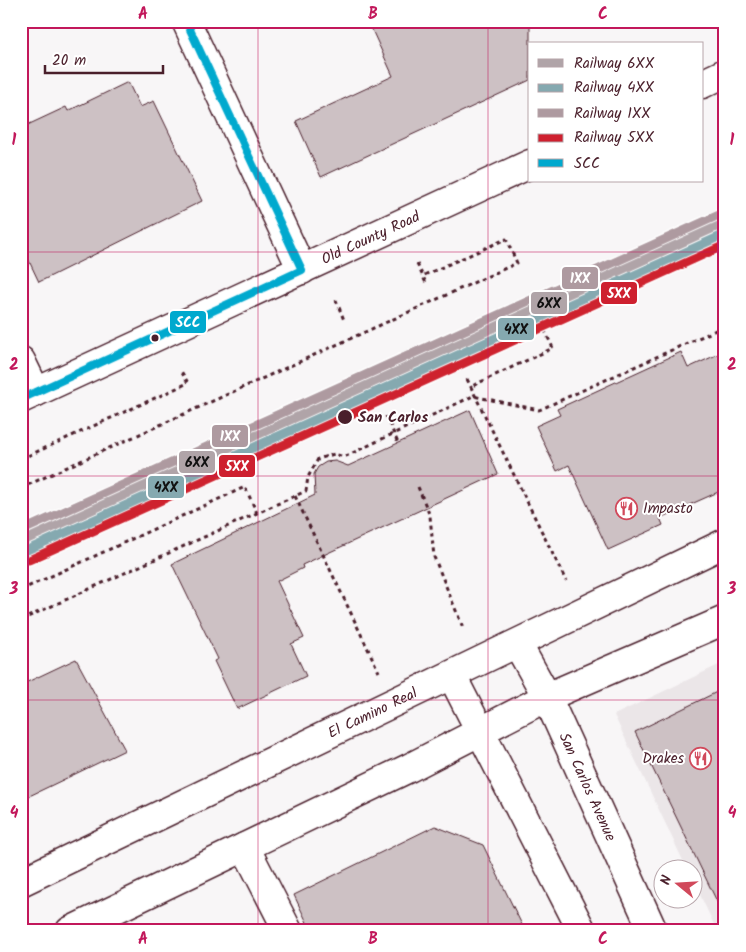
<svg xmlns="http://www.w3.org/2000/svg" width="746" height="952" viewBox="0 0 746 952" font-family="Kalam,sans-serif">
<rect width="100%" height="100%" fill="#f8f6f7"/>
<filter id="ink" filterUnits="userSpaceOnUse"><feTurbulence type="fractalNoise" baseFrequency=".02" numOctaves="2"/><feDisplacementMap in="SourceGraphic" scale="10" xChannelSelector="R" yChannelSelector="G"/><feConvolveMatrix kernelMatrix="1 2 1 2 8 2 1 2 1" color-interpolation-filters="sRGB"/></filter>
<g filter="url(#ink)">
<polygon fill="#ebe6e8" points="725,662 725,931 717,931 694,882 694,870 687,869 614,715"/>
<g fill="#cdc1c4" stroke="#4a1f2b">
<polygon points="368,21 530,21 530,80 321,177 296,121 393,76"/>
<polygon points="128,82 140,107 154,101 202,201 39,282 21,244 21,128 66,107 68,111"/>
<polygon points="725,351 725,489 660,518 663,525 608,550 569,465 557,471 536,426 560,415 557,409 681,352 688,368"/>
<polygon points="470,410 498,474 302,565 303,568 277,581 304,638 291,644 306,676 237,709 214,661 218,659 172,564 315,495 314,474 318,467 326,462 335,461 348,466"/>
<polygon points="76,659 125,750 21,800 21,685"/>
<polygon points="725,688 725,918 635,732"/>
<polygon points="435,826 483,845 525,931 311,931 294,895"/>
</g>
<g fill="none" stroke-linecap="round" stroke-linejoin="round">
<defs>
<g id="minor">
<polyline points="186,21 302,270"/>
<polyline points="21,361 36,392"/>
<polyline points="245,847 288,931"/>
</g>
<g id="major">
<polyline points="702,84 725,73"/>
<path id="s1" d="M21 399 530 164"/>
<path id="s2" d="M518 645 547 697 653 931"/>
<polyline points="452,676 582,931"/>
<path id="s3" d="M21 882 725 543"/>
<polyline points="70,931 409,768 547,697 725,620"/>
</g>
</defs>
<use href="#minor" stroke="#4a1f2b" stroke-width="31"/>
<use href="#major" stroke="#4a1f2b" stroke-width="31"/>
<g stroke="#4a1f2b" stroke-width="3" stroke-dasharray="4 4" stroke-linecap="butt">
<polyline points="417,264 426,283"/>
<polyline points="336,300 344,320"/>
<polyline points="467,379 566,581"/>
<polyline points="386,416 398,443"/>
<polyline points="21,459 188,383 181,371"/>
<polyline points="418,487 430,516 434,557 464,630"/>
<polyline points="21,488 517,263 506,239 422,276"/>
<polyline points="295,496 379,672"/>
<polyline points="21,563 543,327 553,348 470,387"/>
<polyline points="21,590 245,487 257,513 306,491 308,477 318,459 334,454 344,457 473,396 539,410 725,326"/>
<polyline points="21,620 257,513"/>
</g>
<use href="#minor" stroke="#fff" stroke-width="28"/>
<use href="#major" stroke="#fff" stroke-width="28"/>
<defs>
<polyline id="bus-1" points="21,399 302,270 186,21"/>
</defs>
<use href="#bus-1" stroke="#fff" stroke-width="11"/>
<use href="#bus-1" stroke="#00a9ce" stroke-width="8"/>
<defs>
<polyline id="rail-1" points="21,542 725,223"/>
<polyline id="rail-2" points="25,551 725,234"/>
<polyline id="rail-3" points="21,531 721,214"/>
<polyline id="rail-4" points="29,560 725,245"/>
</defs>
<use href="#rail-1" stroke="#fff" stroke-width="12"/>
<use href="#rail-2" stroke="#fff" stroke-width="12"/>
<use href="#rail-3" stroke="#fff" stroke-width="12"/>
<use href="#rail-4" stroke="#fff" stroke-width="12"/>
<use href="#rail-1" stroke="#b0a4a8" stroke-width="9"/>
<use href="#rail-2" stroke="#85a9b0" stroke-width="9"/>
<use href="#rail-3" stroke="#ae9aa0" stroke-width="9"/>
<use href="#rail-4" stroke="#ce202f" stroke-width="9"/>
</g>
</g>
<path fill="none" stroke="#c2185b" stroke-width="1" stroke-opacity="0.55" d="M258 21V931M488 21V931M21 252H725M21 476H725M21 700H725"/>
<defs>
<symbol id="restaurant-ring" viewBox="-11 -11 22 22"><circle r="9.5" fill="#fff" stroke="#d1495b" stroke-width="1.5"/><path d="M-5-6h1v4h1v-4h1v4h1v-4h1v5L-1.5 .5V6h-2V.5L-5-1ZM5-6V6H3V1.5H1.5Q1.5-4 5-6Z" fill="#d1495b"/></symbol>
</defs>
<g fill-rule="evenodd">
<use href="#restaurant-ring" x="614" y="496" width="25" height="25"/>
<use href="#restaurant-ring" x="688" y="746" width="25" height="25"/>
</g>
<g fill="#4a1f2b" stroke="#fff" stroke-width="2">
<circle cx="155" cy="338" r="4.5"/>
<circle cx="345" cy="417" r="8"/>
</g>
<g text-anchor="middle" stroke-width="4" stroke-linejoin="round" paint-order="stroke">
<g font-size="15" fill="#4a1f2b" stroke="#fff">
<text dy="5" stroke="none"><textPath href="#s1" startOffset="385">Old County Road</textPath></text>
<text dy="5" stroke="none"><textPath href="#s3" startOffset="390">El Camino Real</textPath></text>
<text dy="5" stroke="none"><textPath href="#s2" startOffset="158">San Carlos Avenue</textPath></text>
</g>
<g font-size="15" font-weight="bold" fill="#4a1f2b" stroke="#fff" text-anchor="start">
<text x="358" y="422">San Carlos</text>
</g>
<g font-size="15" fill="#4a1f2b" stroke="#fff" text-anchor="start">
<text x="643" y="513">Impasto</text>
<text x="684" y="763" text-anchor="end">Drakes</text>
</g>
</g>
<g stroke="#fff" stroke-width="2">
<rect x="561" y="266" width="38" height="24" rx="5" fill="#ae9aa0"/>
<rect x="600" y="281" width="38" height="24" rx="5" fill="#ce202f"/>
<rect x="530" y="291" width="38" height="24" rx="5" fill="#b0a4a8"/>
<rect x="169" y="310" width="38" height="24" rx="5" fill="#00a9ce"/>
<rect x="497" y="317" width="38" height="24" rx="5" fill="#85a9b0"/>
<rect x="211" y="424" width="38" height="24" rx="5" fill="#ae9aa0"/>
<rect x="178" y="450" width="38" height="24" rx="5" fill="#b0a4a8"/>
<rect x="218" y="454" width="38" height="24" rx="5" fill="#ce202f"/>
<rect x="147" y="475" width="38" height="24" rx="5" fill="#85a9b0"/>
</g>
<g font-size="14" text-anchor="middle" font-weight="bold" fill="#fff">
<text x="580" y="283">1XX</text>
<text x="619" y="298">5XX</text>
<text x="188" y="327">SCC</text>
<text x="230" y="441">1XX</text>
<text x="237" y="471">5XX</text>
</g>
<g font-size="14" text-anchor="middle" font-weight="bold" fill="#111">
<text x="549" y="308">6XX</text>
<text x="516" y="334">4XX</text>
<text x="197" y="467">6XX</text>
<text x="166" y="492">4XX</text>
</g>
<rect width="746" height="952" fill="none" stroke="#fff" stroke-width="55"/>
<rect x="528" y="42" width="175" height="140" fill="#ffffff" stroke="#b7a5aa"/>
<rect x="538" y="59" width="25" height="8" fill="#b0a4a8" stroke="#b7a5aa"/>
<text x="574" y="68" font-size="15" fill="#4a1f2b">Railway 6XX</text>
<rect x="538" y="84" width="25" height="8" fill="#85a9b0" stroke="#b7a5aa"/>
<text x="574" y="92" font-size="15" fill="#4a1f2b">Railway 4XX</text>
<rect x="538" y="109" width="25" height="8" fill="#ae9aa0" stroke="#b7a5aa"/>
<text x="574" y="118" font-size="15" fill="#4a1f2b">Railway 1XX</text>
<rect x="538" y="134" width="25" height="8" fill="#ce202f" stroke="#b7a5aa"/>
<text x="574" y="142" font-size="15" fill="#4a1f2b">Railway 5XX</text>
<rect x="538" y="159" width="25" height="8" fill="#00a9ce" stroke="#b7a5aa"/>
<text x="574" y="168" font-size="15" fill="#4a1f2b">SCC</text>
<g transform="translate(678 884) rotate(288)"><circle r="24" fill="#ffffff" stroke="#b7a5aa"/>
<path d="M0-4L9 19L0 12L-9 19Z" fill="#d1495b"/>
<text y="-8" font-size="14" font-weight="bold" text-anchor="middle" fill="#4a1f2b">N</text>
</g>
<path d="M45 65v8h118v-8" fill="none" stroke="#4a1f2b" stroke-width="2.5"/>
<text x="52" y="65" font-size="15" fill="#4a1f2b" stroke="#ffffff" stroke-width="4" paint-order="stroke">20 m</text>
<rect x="28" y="28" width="690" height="896" fill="none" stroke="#c2185b" stroke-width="2"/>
<g font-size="16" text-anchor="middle" font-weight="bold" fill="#c2185b">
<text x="143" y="19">A</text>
<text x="373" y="19">B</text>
<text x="603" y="19">C</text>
<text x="14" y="145">1</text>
<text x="732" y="145">1</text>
<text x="14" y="370">2</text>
<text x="732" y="370">2</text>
<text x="14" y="594">3</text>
<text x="732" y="594">3</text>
<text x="14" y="818">4</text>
<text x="732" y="818">4</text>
<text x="143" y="944">A</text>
<text x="373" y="944">B</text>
<text x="603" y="944">C</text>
</g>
</svg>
